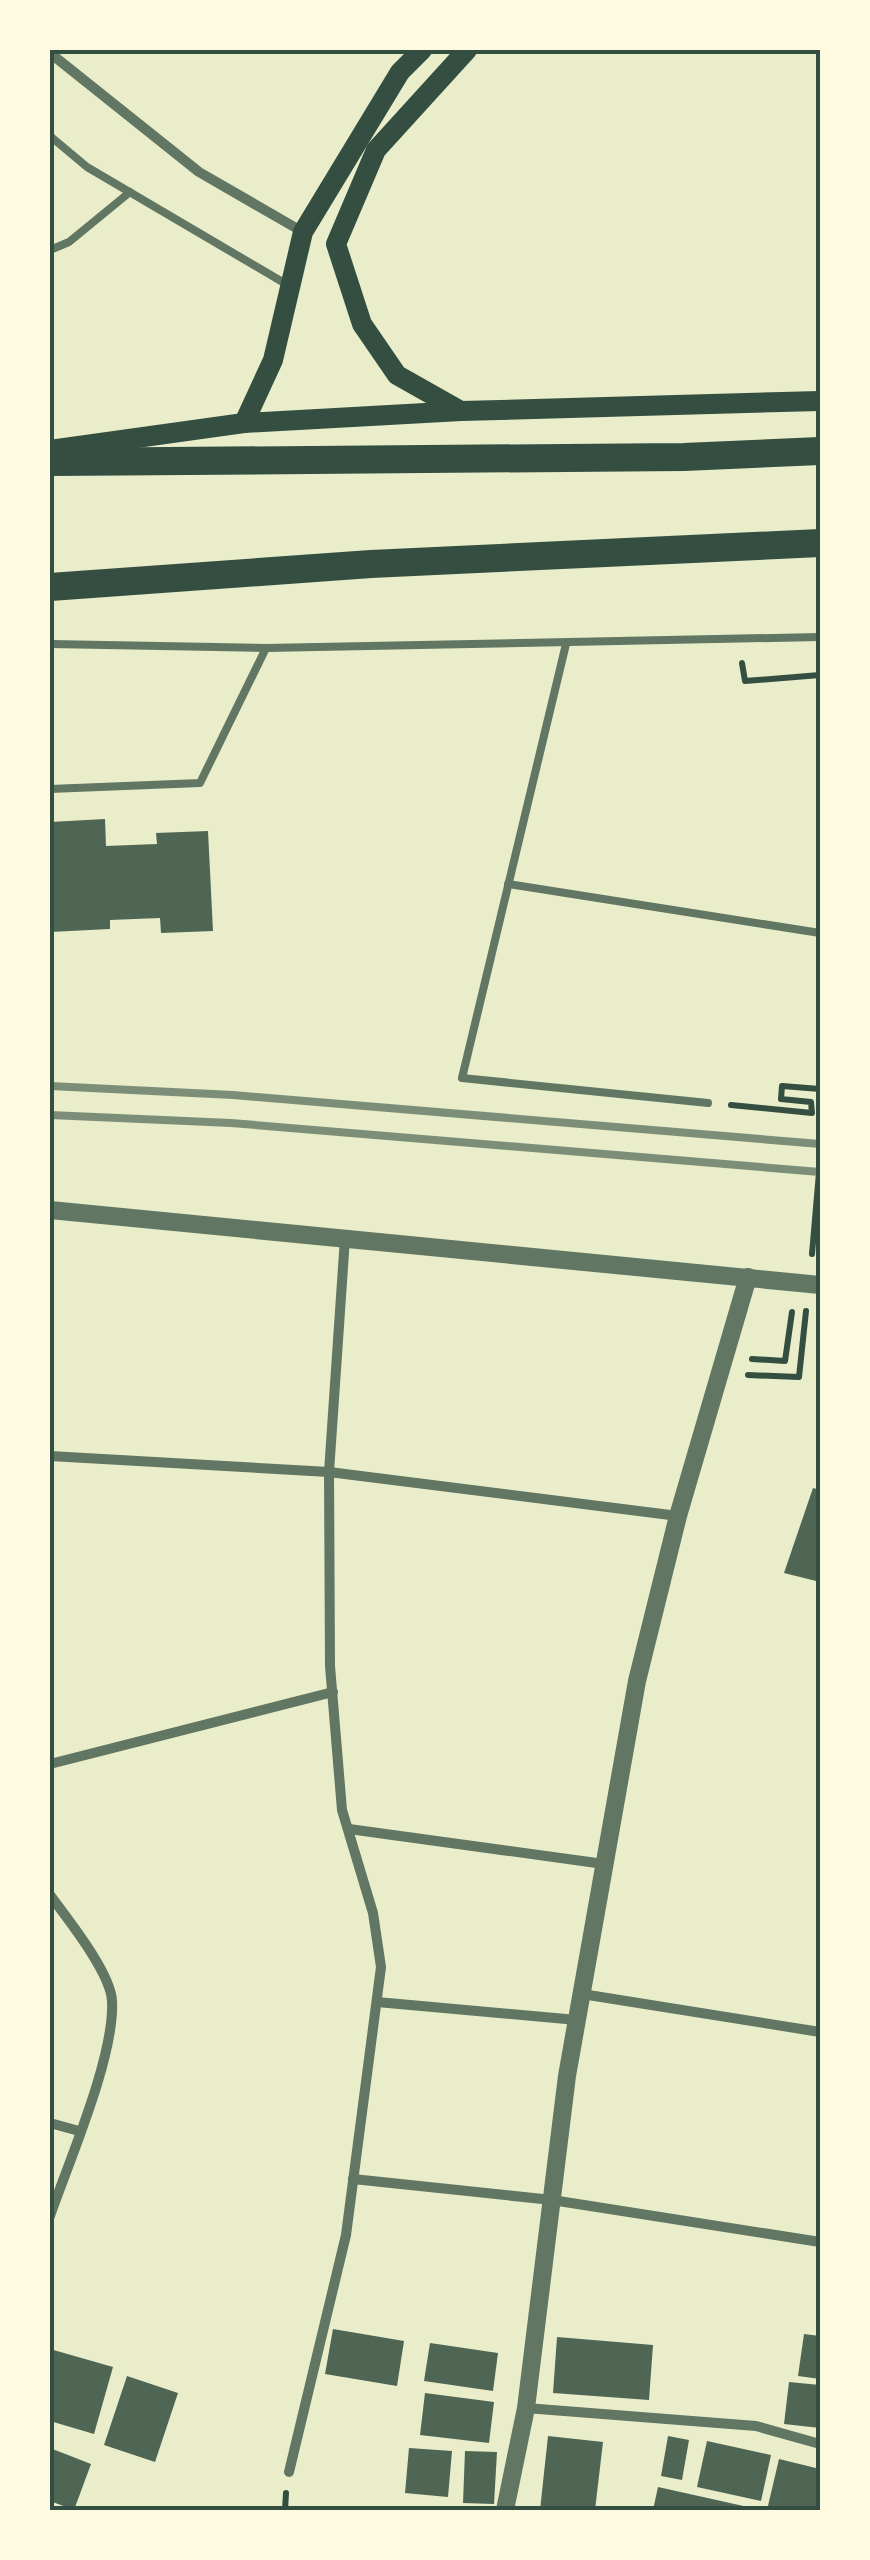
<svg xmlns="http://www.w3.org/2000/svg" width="870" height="2560" viewBox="0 0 870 2560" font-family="'Golos Text',sans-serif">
<rect width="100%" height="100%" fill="#e9edc9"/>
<g fill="#4f6655">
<polygon points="105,819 106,846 157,844 156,833 208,831 213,931 161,933 160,918 110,920 110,929 50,932 50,822"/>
<polygon points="813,1488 820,1490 820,1582 784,1573"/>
<polygon points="333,2329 404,2341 397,2386 325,2374"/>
<polygon points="804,2334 820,2336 820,2379 798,2376"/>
<polygon points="557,2337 653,2345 649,2400 553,2393"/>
<polygon points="430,2343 498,2353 493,2391 424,2381"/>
<polygon points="50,2349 113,2367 94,2434 50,2421"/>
<polygon points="127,2376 178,2393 155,2462 104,2445"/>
<polygon points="789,2382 820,2385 820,2428 784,2424"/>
<polygon points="425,2393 494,2402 489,2443 420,2435"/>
<polygon points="548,2436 603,2442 595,2510 540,2510"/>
<polygon points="668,2436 689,2440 682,2480 661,2476"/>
<polygon points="707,2441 771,2455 761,2501 697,2487"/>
<polygon points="50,2448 91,2464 74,2510 50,2501"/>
<polygon points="409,2448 452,2451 448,2497 405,2493"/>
<polygon points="465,2451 497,2452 494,2504 463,2503"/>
<polygon points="779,2459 820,2469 820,2510 767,2510"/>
<polygon points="658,2487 748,2507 747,2510 653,2510"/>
</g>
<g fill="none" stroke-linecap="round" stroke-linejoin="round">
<g stroke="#344e41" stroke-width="6">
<polyline points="742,663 745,681 820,675"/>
<polyline points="731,1105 812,1113 811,1102 781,1099 782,1086 820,1089"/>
<polyline points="812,1254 820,1161"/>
<polyline points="752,1359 785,1361 792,1312"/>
<polyline points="748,1375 799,1377 806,1311"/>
<polyline points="285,2510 286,2493"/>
</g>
<g stroke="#617663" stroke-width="8">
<polyline points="50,136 87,167 286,284"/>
<polyline points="50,250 69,242 130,192"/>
<polyline points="50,644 266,648 820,637"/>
<polyline points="566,644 462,1078 708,1103"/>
<polyline points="50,789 200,783 266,648"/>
<polyline points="508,884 820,933"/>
</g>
<g stroke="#617663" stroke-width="10">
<polyline points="50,53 199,172 303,232"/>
<polyline points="50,1456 329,1472 678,1516"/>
<polyline points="50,1764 333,1692"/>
<polyline points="349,1829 604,1864"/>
<path d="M50 1895C67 1918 111 1973 112 2001 115 2056 69 2161 50 2216"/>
<polyline points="582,1994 820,2032"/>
<polyline points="377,2002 577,2020"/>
<polyline points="50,2123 79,2131"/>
<polyline points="353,2179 552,2200 820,2242"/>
<polyline points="526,2408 756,2426 820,2444"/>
<polyline points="289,2472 346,2235 381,1967 373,1913 342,1810 330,1666 329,1472 345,1238"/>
</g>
<g stroke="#617663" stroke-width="18">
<polyline points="50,1210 820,1285"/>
<polyline points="505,2510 526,2408 567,2076 637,1681 678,1516 748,1277"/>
</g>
<g stroke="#344e41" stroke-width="20">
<polyline points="459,410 397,375 362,324 336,244 376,150 467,50"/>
<polyline points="244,423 273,360 303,232 400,72 422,50"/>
<polyline points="50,450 244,423 461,411 820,401"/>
</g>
<g stroke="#344e41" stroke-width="28">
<polyline points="50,462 684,457 820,451"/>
<polyline points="50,587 371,564 820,543"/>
</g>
<g stroke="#7c8e77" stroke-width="8">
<polyline points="50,1086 233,1095 820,1144"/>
<polyline points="50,1115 231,1123 820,1172"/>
</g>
</g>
<rect width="870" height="2560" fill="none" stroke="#fefae0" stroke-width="105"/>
<rect x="52" y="52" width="766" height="2456" fill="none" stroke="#344e41" stroke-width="4"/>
</svg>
